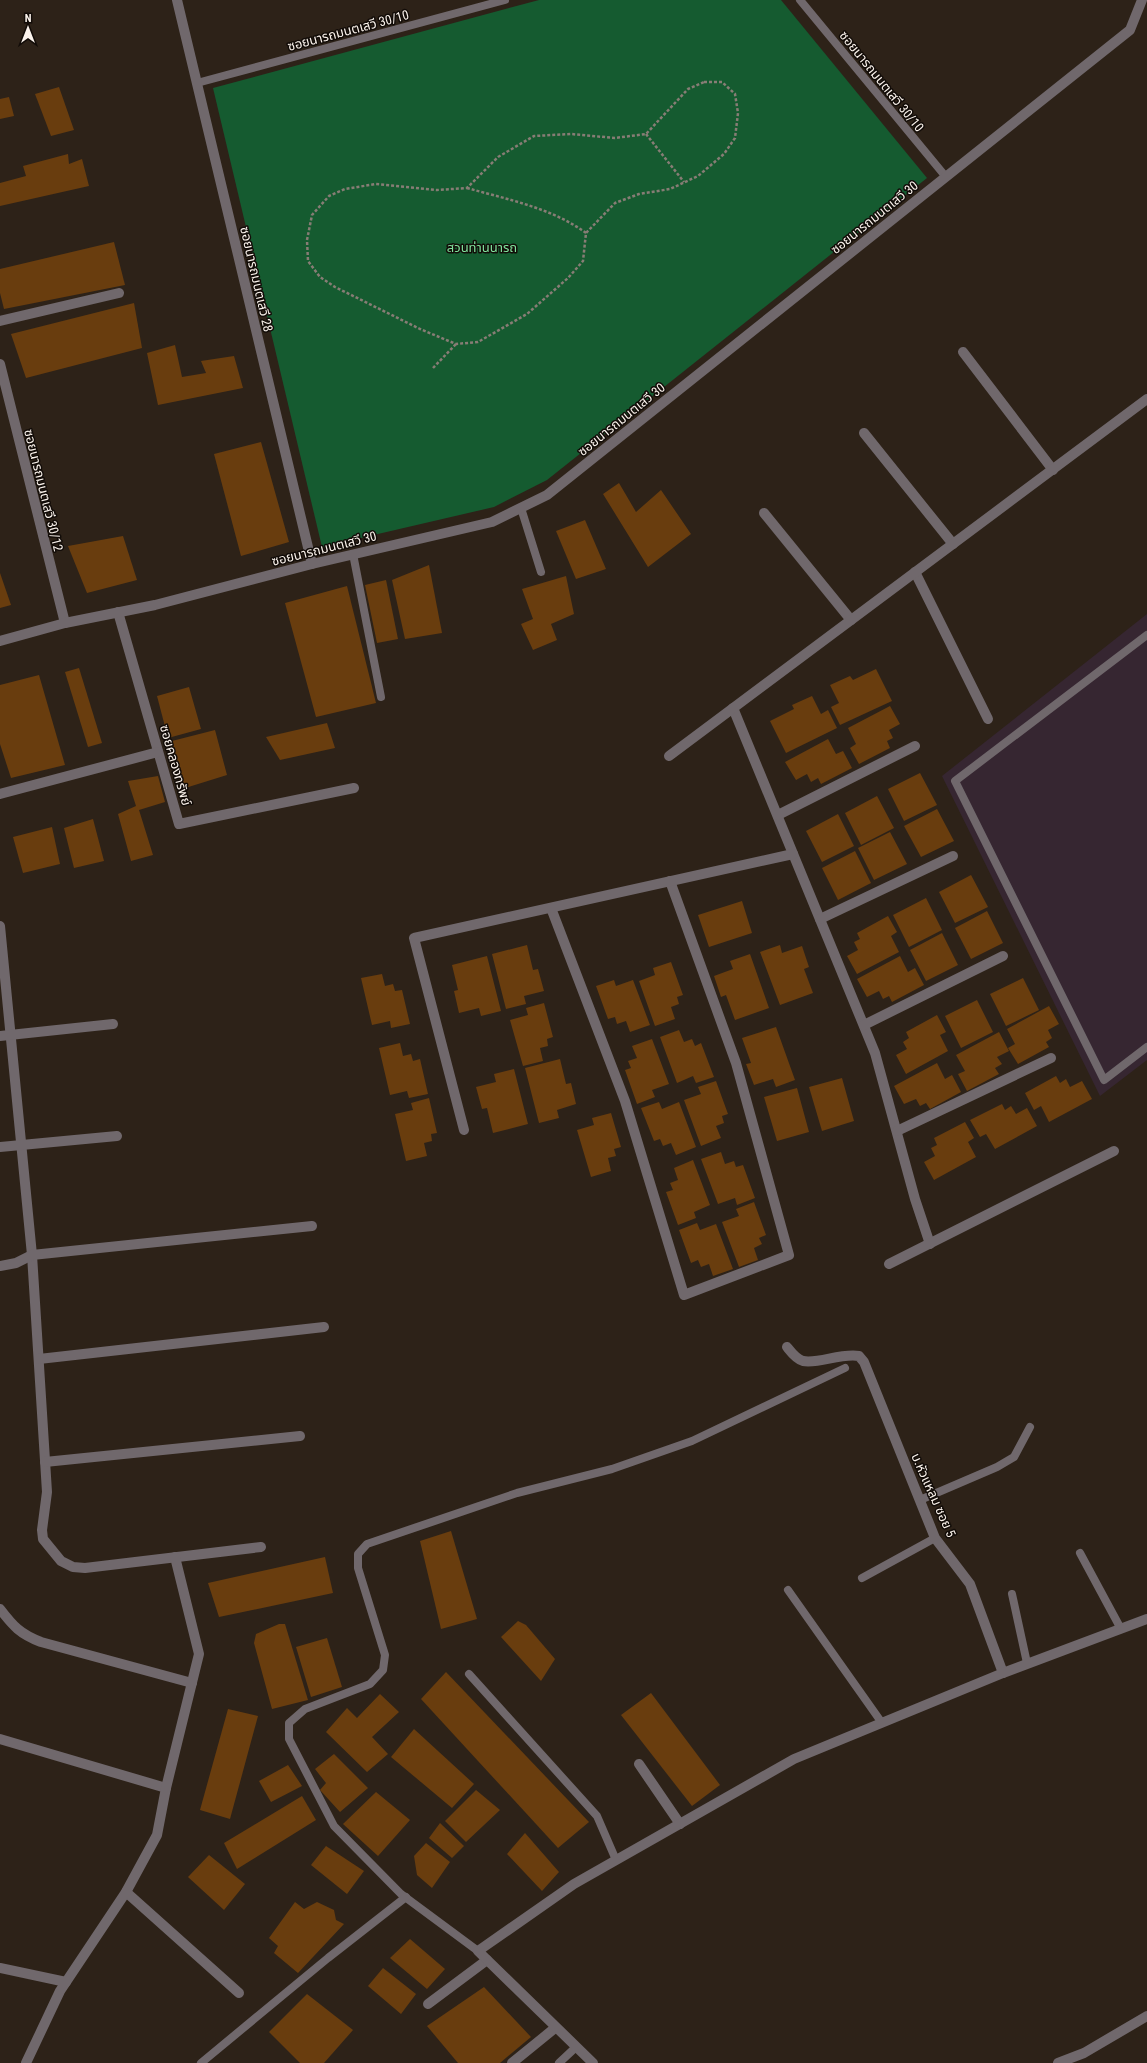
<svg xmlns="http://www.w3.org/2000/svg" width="1147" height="2063" viewBox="0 0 1147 2063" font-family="'Roboto Condensed','Noto Sans Thai',sans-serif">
<rect width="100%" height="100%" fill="#2d2218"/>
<polygon fill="#362631" points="1147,614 1147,1060 1100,1096 942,776"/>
<polygon fill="#155b30" points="539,0 781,0 927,178 547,480 494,507 322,547 213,88"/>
<g fill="#693d0e">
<polygon points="59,87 74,130 51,136 35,94"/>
<polygon points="9,97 14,116 0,119 0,99"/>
<polygon points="68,154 69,164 82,159 89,186 0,206 0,183 26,176 23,166"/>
<polygon points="114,242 125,285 4,309 0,293 0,269"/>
<polygon points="134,303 142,348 26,378 11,334"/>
<polygon points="175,345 182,377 206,373 201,361 234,356 243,388 158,405 147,353"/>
<polygon points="261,442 289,542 241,556 214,454"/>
<polygon points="619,483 636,512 661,490 691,534 648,567 603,494"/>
<polygon points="585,520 606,569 576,579 556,531"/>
<polygon points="123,536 137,580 87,593 68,546"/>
<polygon points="429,565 442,633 405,639 392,580"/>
<polygon points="0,573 11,605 0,608"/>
<polygon points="566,576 574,614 551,624 557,640 533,650 521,624 533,619 522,589"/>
<polygon points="386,580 398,639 377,643 365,585"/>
<polygon points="347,586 376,703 316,717 285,603"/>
<polygon points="79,668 102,743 88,747 65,672"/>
<polygon points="876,669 892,701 840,725 831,707 839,703 830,685 850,676 853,680"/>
<polygon points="39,675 65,765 11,778 0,744 0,685"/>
<polygon points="189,687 201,729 168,738 157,696"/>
<polygon points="812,696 821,714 828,710 837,728 786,753 770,721 794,709 792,705"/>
<polygon points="890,706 900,724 889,730 893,738 887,741 890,748 859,764 850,748 856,744 848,728"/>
<polygon points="327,723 335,748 280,760 266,737"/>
<polygon points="215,730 227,775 182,789 168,742"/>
<polygon points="828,739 836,754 843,751 852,768 821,784 818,778 811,782 807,774 796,780 785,762"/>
<polygon points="920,773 937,805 904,821 888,789"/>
<polygon points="158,776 165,802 139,810 153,855 131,861 118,814 136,806 128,781"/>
<polygon points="877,796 894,828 861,845 845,813"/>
<polygon points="937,809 954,841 921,857 904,826"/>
<polygon points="838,814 854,846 822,862 806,831"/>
<polygon points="93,819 104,861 74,868 64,828"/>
<polygon points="52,827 60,864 23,873 13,837"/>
<polygon points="890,832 907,864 874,880 858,848"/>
<polygon points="855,851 871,883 838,900 822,868"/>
<polygon points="971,875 988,907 955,923 939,892"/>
<polygon points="926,898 942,930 909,947 893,915"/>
<polygon points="742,901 752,933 709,947 698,915"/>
<polygon points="987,911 1003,943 971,959 955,928"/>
<polygon points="888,916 897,932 891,936 899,952 857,974 847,956 858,950 854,942 860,939 857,933"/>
<polygon points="942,933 958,965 926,981 910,950"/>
<polygon points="527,945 533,970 538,969 544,991 524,996 526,1004 506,1009 492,954"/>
<polygon points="780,945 782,953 802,946 809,967 804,969 813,993 780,1005 760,952"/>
<polygon points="750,954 769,1008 735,1020 726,995 721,997 714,976 733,969 730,961"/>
<polygon points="487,956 501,1011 481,1016 479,1008 459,1013 454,991 458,990 452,965"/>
<polygon points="900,956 908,972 915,968 924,985 892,1002 889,996 883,999 879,991 867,997 857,979"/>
<polygon points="671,962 683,995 677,997 679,1004 671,1007 675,1019 655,1026 639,981 655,975 653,968"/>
<polygon points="382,974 385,986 393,984 395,991 402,990 410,1024 391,1028 390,1021 372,1025 361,978"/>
<polygon points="1023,978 1039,1010 1006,1026 990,994"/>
<polygon points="614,980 616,986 633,980 650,1025 630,1032 626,1021 617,1024 615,1017 608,1019 596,986"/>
<polygon points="977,1000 993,1032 961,1048 945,1016"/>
<polygon points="544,1003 553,1037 547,1039 548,1046 540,1048 543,1061 523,1066 510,1020 528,1015 526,1008"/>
<polygon points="1049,1006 1059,1024 1048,1030 1052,1038 1046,1042 1049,1047 1018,1064 1008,1048 1015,1044 1007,1029"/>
<polygon points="937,1015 946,1032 940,1035 948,1051 906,1074 896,1055 907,1049 903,1042 909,1038 906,1032"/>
<polygon points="776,1027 795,1080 776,1087 773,1079 754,1085 746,1064 751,1063 742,1038"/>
<polygon points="679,1030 684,1042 692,1039 695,1046 701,1043 714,1077 696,1083 693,1076 677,1083 660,1037"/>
<polygon points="999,1032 1009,1051 997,1057 1002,1064 995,1068 999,1074 967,1091 958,1074 965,1071 956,1055"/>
<polygon points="652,1039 669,1084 652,1090 655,1097 637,1104 625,1070 631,1068 628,1061 637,1058 632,1046"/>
<polygon points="400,1043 403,1056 411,1054 413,1061 420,1059 428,1094 409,1098 407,1091 390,1095 379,1048"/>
<polygon points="560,1059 566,1084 571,1083 576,1104 557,1110 559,1118 539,1123 525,1068"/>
<polygon points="937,1063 945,1079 952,1075 961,1092 930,1109 926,1103 920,1106 916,1099 904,1104 894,1086"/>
<polygon points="514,1069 528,1124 493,1133 487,1108 482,1109 476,1087 496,1082 494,1074"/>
<polygon points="1056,1076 1060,1083 1066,1079 1070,1087 1082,1081 1092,1099 1049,1122 1041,1106 1034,1110 1025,1093"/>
<polygon points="842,1078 854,1121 822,1131 809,1087"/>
<polygon points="716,1081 728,1114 722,1116 724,1123 716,1126 721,1138 701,1146 684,1100 701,1094 698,1087"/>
<polygon points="797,1088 809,1132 777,1141 764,1097"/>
<polygon points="429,1098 437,1133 431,1134 432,1141 424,1143 427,1156 406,1161 395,1114 413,1110 411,1103"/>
<polygon points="659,1102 662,1109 679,1102 696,1147 676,1155 671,1143 663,1146 660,1139 654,1141 641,1108"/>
<polygon points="1002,1104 1005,1110 1011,1106 1016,1114 1027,1108 1037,1126 995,1149 986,1134 980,1137 970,1120"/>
<polygon points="611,1113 621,1147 614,1149 616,1156 608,1158 611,1171 591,1177 577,1130 594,1125 592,1118"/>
<polygon points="965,1122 974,1138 968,1142 976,1157 934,1180 924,1162 935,1156 931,1148 937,1145 934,1138"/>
<polygon points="721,1152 725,1164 734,1161 736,1167 743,1165 755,1198 737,1205 735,1198 718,1204 701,1159"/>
<polygon points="693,1160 710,1205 694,1212 696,1218 678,1225 666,1192 673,1190 670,1183 678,1180 674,1168"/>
<polygon points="754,1202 766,1235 759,1238 762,1244 754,1248 758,1260 739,1267 722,1222 739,1216 736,1209"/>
<polygon points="697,1223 700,1230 716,1224 733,1269 713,1276 709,1264 701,1267 698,1260 691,1263 679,1230"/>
<polygon points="451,1531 477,1619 441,1629 420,1541"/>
<polygon points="325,1557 333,1593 219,1617 208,1583"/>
<polygon points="518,1621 526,1625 555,1659 541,1681 501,1637"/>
<polygon points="279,1624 285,1624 308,1700 272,1709 254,1643 256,1634"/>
<polygon points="327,1638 342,1687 311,1697 296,1647"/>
<polygon points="446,1672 589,1822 558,1848 421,1699"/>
<polygon points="651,1693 720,1785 692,1806 621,1715"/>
<polygon points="380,1694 399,1712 372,1737 388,1754 367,1772 326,1732 347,1708 357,1718"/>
<polygon points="228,1709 258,1716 230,1819 200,1810"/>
<polygon points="414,1729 474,1784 452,1808 391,1757"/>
<polygon points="334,1754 368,1788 340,1812 320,1790 326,1783 315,1769"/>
<polygon points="288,1765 302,1786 271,1802 259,1781"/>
<polygon points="476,1790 500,1810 466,1842 445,1821"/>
<polygon points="376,1792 410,1820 378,1856 343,1824"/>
<polygon points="302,1796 316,1820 237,1869 224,1843"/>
<polygon points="440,1823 464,1846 452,1858 429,1838"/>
<polygon points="525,1833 559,1872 542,1891 507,1854"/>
<polygon points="426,1843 450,1862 432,1888 417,1875 414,1856"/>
<polygon points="326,1846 364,1871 347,1894 311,1865"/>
<polygon points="209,1855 245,1884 224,1910 188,1877"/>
<polygon points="295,1902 304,1909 317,1902 334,1910 336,1920 344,1924 298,1973 274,1953 278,1946 269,1938"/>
<polygon points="410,1939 445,1969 427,1989 390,1958"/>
<polygon points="383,1968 416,1994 401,2014 368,1986"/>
<polygon points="484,1987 531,2037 500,2063 458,2063 427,2026"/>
<polygon points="307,1994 353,2030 324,2063 300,2063 269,2032"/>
</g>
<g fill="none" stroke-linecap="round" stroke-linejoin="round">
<g stroke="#877d75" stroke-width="2.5" stroke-dasharray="3 2" stroke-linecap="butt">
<polygon points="704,82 722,82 735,94 738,113 735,138 724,154 698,176 670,189 639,194 615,203 586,233 583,261 568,278 527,314 478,342 456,344 420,329 335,287 320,277 308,261 307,240 312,215 329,196 345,189 376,184 437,190 467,188 498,157 534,136 571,134 615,138 646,134 688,89"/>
<polyline points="646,134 684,182"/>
<path d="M467 188C506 199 552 208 586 233"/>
<polyline points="433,368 456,344"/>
</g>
<g stroke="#70686c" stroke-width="8">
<polyline points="800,0 946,177"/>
<polyline points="197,83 505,0"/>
<polyline points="521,508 541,572"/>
<polyline points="353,554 381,697"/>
<polyline points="1147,635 955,781 1104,1080 1147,1047"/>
<polyline points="920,1500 997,1467 1014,1457 1030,1427"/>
<polyline points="1080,1553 1121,1629"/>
<polyline points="862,1578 935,1538"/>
<polyline points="788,1590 882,1723"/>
<polyline points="1012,1594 1027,1663"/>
<polyline points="469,1674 597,1816 616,1860"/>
<polyline points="478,1951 401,1894 334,1826 289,1739 289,1723 305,1709 370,1684 383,1670 385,1655 358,1568 358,1554 367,1544 517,1493 612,1469 692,1441 845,1368"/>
<polyline points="201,2063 328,1958 406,1897"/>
<polyline points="559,2063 575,2048"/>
</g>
<g stroke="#70686c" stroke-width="10">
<polyline points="177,0 312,564"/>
<polyline points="0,321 119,293"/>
<polyline points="963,352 1053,470"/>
<polyline points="0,364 65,623"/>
<polyline points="864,433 953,544"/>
<polyline points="764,513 851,620"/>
<polyline points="915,572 988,719"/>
<polyline points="118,612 179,824 354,788"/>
<polyline points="0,641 65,623 155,605 312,564 492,522 547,495 1130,30 1142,0"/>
<polyline points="733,708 875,1053 915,1199 930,1244"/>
<polyline points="669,756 1147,399"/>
<polyline points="0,794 158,752"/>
<polyline points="778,815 915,746"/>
<polyline points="551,908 625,1101 684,1295 789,1255 736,1063 670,881"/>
<polyline points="820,919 953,856"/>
<polyline points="0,926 32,1255 47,1492 42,1530 43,1539 61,1561 73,1567 85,1568 261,1547"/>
<polyline points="864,1025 1003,956"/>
<polyline points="0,1036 113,1024"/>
<polyline points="464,1130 414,938 793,854"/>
<polyline points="897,1131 1051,1058"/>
<polyline points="0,1147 117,1136"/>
<polyline points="889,1264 1114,1151"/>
<polyline points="0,1266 16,1263 32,1255 312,1226"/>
<path d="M787 1347C791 1352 796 1359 803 1361 819 1364 840 1353 859 1356L864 1362 935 1538 970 1584 1003 1673"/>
<polyline points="39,1359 324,1327"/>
<polyline points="45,1462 300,1436"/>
<path d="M0 1609C13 1626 20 1634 41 1642L192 1683"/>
<polyline points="0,1739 166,1788"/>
<polyline points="639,1764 680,1824"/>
<polyline points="126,1892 239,1993"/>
<polyline points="0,1968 66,1982"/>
<polyline points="428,2004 487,1960"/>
<polyline points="26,2063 60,1991 126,1892 157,1835 166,1788 199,1654 175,1557"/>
<polyline points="512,2063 555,2028"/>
<polyline points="593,2063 478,1951 574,1884 794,1759 1003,1673 1147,1619"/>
<polyline points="1058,2063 1084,2053 1147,2016"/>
</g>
</g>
<g text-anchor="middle" stroke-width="3" stroke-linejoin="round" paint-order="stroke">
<g font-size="13" fill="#fbf3ec" stroke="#120c08">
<text transform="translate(348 30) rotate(-15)" y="5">ซอยนารถมนตเสวี 30/10</text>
<text transform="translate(882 81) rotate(51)" y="5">ซอยนารถมนตเสวี 30/10</text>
<text transform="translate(874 217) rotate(-39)" y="5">ซอยนารถมนตเสวี 30</text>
<text transform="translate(257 279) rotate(77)" y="5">ซอยนารถมนตเสวี 28</text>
<text transform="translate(621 419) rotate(-39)" y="5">ซอยนารถมนตเสวี 30</text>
<text transform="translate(44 490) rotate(76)" y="5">ซอยนารถมนตเสวี 30/12</text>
<text transform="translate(324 548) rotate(-14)" y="5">ซอยนารถมนตเสวี 30</text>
<text transform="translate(176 765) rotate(74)" y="5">ซอยคลองทรัพย์</text>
<text transform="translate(934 1495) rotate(66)" y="5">บ.หัวแหลม ซอย 5</text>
</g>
<g font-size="13" fill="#82e49e" stroke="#120c08">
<text x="482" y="252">สวนท่านนารถ</text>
</g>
</g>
<g transform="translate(28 28)" stroke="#120c08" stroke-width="3" paint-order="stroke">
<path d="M0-3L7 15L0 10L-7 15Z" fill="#fbf3ec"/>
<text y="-6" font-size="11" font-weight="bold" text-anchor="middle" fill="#fbf3ec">N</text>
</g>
</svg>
